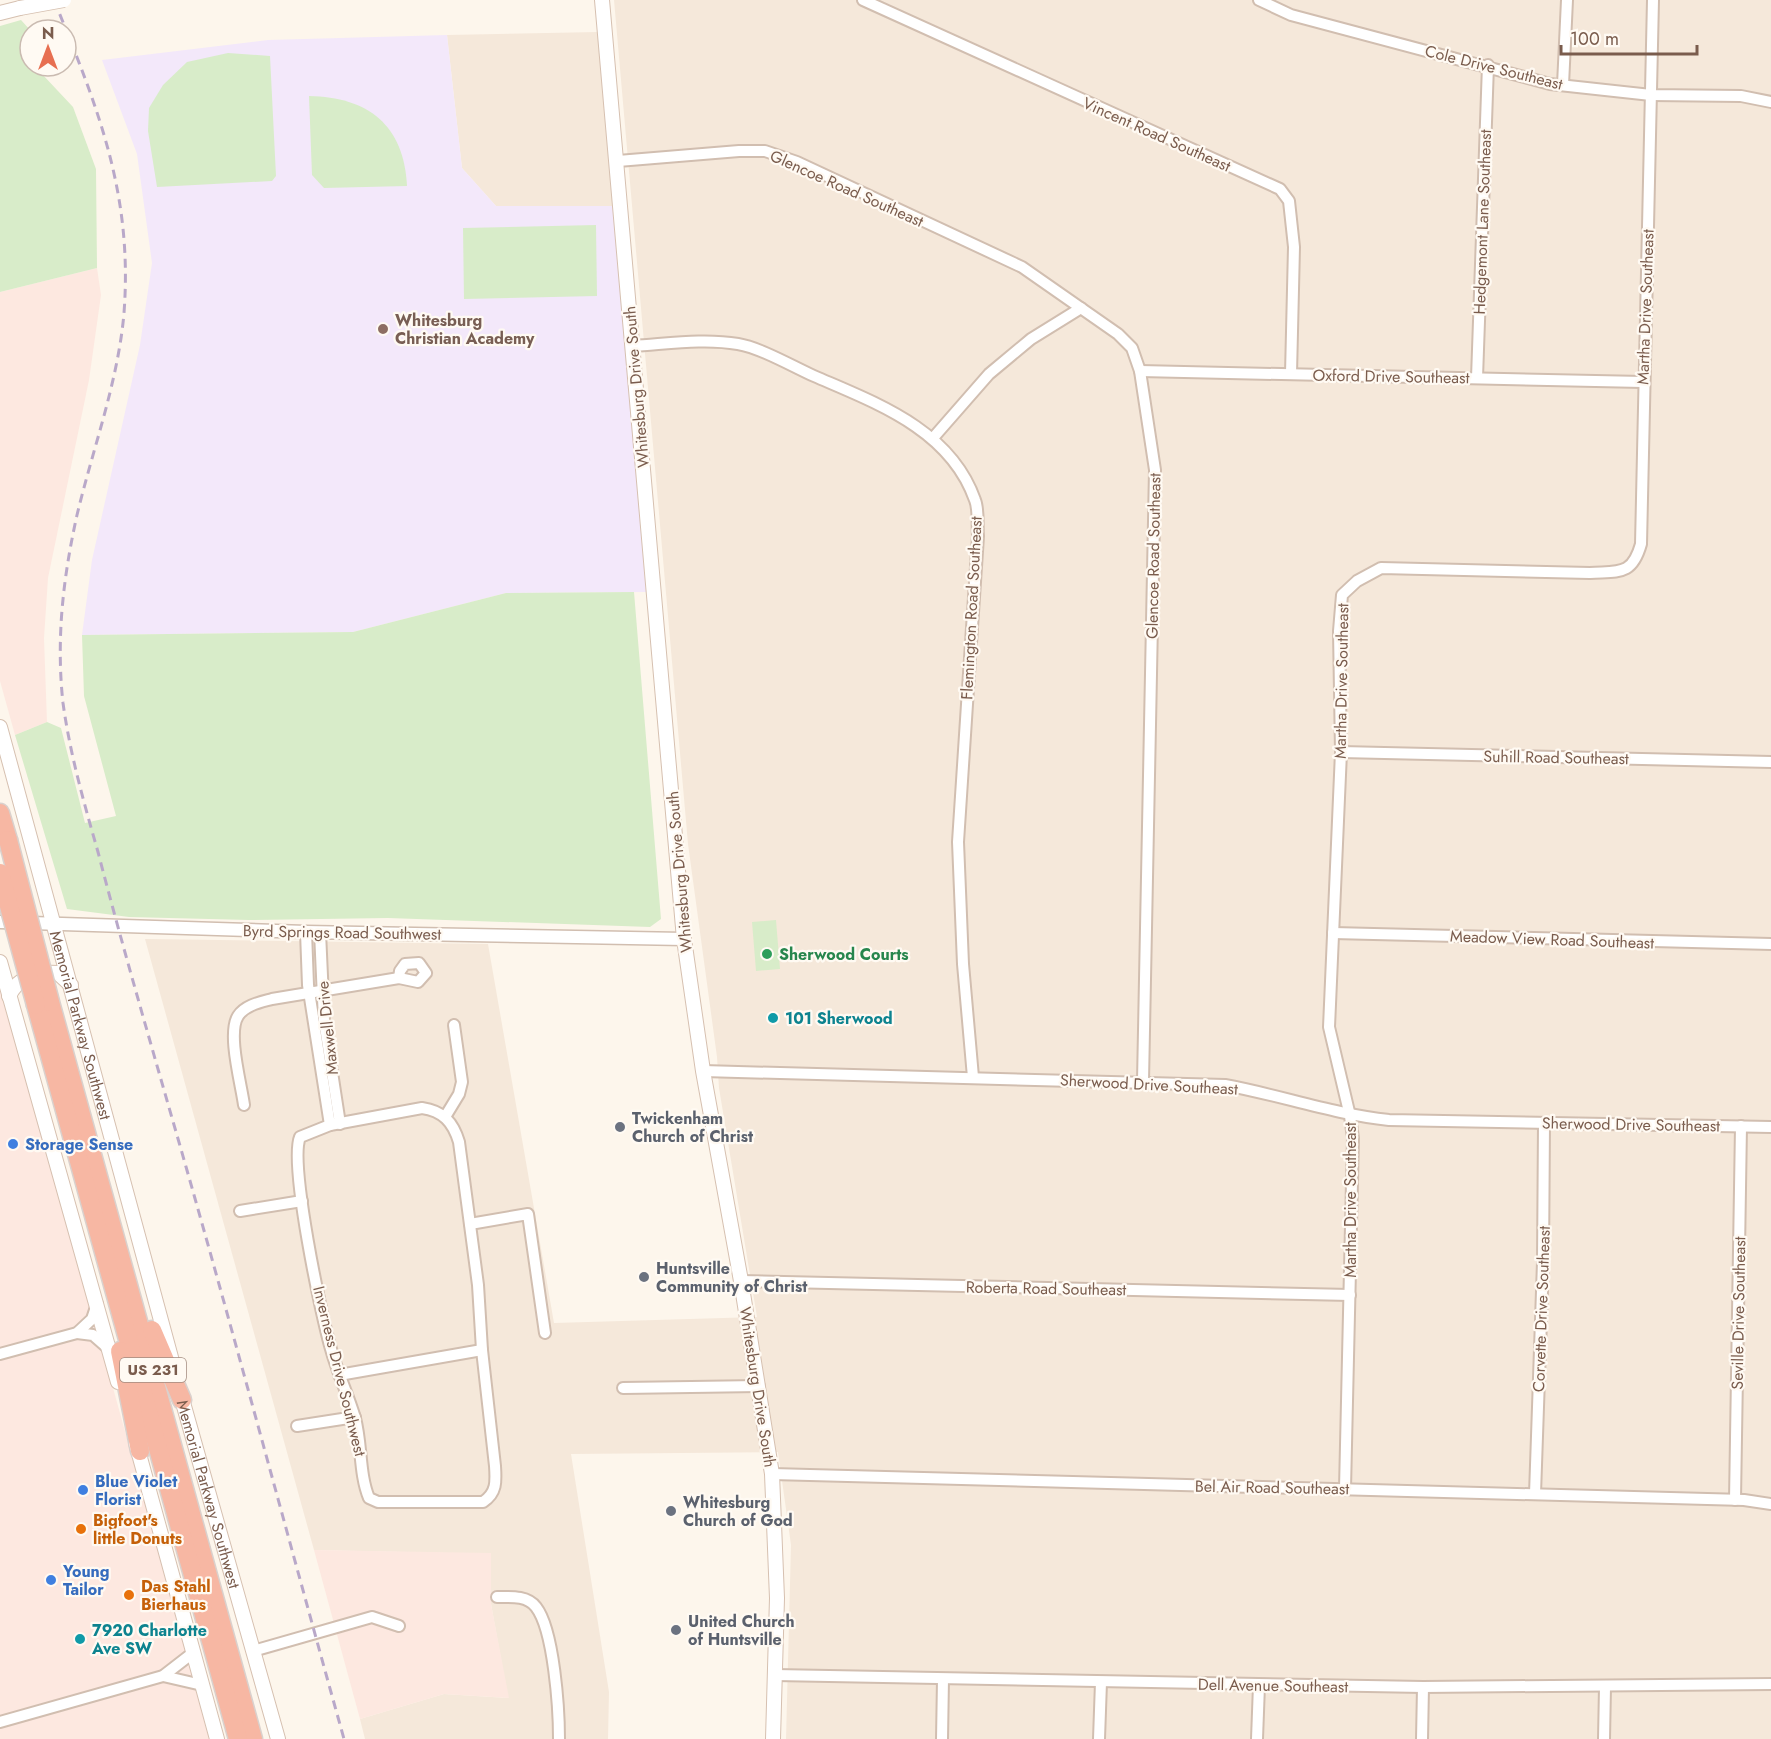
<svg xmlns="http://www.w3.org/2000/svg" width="1771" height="1739" viewBox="0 0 1771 1739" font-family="Jost,sans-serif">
<rect width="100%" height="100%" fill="#fdf6ec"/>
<g fill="#f5e8da">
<polygon points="614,0 1771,0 1771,1739 786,1739 791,1545 778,1452 571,1454 609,1692 608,1739 365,1739 360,1719 444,1694 508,1698 491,1604 491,1554 314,1550 145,939 488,944 554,1323 757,1317 719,1088 717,1057 688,844"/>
<polygon points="598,32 614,206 496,206 462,168 447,35"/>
</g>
<g fill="#fde8e0">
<polygon points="97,268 101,295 89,380 48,578 44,638 47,722 15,735 0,681 0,292"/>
<polygon points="0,979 210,1739 0,1739"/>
<polygon points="314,1550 491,1553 491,1604 509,1698 444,1694 360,1719"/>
</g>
<polygon fill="#f3e8fa" points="447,35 462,168 496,206 614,206 646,592 506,593 353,632 82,635 92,560 140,345 152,263 137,154 102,60 268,40"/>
<g fill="#d8ecc9">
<polygon points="21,20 30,30 30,66 43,66 42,74 73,107 96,169 97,268 0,292 0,26"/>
<polygon points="228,53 270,56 276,176 272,181 157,187 148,131 149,108 163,85 187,62"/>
<path d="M309 96C368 97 404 125 407 186L324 188 312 175Z"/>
<polygon points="596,225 597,296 464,299 463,228"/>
<polygon points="634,592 661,919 650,927 388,918 249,920 129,917 67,909 15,735 47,722 61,728 85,823 116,816 84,696 82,635 353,632 506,593"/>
<polygon points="776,920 780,969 756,971 752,922"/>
</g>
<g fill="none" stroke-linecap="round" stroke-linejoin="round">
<defs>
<g id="minor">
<polyline points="863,0 1280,189 1289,201 1294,247 1291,374"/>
<polyline points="1259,0 1291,15 1550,84 1651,95 1741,96 1771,102"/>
<polyline points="1563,85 1567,0"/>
<polyline points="618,161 739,151 765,151 797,162 1022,267 1118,334 1132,348 1140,371 1155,470 1143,1081"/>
<path d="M633 346C667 344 704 338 738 344 761 348 792 366 814 376 876 403 950 429 975 500 979 510 977 525 978 536L958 842 963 964 973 1077"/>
<polyline points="1140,371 1643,382"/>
<polyline points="1477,378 1488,65"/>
<polyline points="933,438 989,374 1031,339 1081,308"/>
<polyline points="1341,752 1771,762"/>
<polyline points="306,932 308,985 330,1125"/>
<polyline points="320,932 324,1020 340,1124"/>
<polyline points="1333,933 1771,944"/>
<polygon points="419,963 426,973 418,982 399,978 400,971 405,964"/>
<path d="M703 1071 1225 1085C1280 1095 1333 1114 1389 1120L1771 1127"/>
<path d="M244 1105C241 1083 227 1033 238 1016 245 1005 261 1002 272 999L399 978"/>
<path d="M422 1108C443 1111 453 1122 459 1142L478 1285 482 1350 495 1466C496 1481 497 1493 483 1502H378L369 1498C359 1474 362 1444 355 1418 348 1394 337 1372 331 1349 321 1315 289 1163 300 1137L330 1125Z"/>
<polyline points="445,1117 459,1094 462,1082 454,1025"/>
<polyline points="240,1211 302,1201"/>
<polyline points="470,1224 528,1214 545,1333"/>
<polyline points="741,1281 1350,1295"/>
<polyline points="77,1333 93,1335 109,1349"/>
<polyline points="0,1354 77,1333 92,1319 97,1304"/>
<polyline points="339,1375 482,1350"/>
<polyline points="623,1388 759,1386"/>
<polyline points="297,1426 355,1417"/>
<polyline points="772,1474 1744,1500 1771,1504"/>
<path d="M1345 1489 1353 1138 1350 1116 1329 1027 1341 752 1339 631 1342 595 1357 581 1381 568 1590 573C1619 571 1632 576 1641 544L1653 0"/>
<polyline points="1535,1494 1543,1262 1544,1123"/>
<polyline points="1735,1500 1741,1126"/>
<path d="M497 1597C509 1597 527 1595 536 1607 554 1630 559 1709 559 1739"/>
<polyline points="253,1651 372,1617 399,1626"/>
<polyline points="775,1675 1423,1687 1771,1684"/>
<polyline points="163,1676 202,1685"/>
<polyline points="0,1722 163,1676 194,1652"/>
<polyline points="942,1739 943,1679"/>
<polyline points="1099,1739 1101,1682"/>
<polyline points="1257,1739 1259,1685"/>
<polyline points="1422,1739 1423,1687"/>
<polyline points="1604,1739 1605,1687"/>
</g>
<polyline id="tertiary" points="0,922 306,932 684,939"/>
<g id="secondary">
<polyline points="602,0 684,939 703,1071 741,1281 772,1474 777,1598 773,1739"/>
<polyline points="0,13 20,8"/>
<path id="s1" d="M0 727 172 1361"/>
<polyline points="0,962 118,1382"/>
<path d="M9 996C18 977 37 971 58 973L71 985"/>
<path id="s2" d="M180 1392 278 1739"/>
<polyline points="136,1443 217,1739"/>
</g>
<g id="motorway">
<polyline points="0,813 8,840"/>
<polyline points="50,1002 253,1739"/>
<polyline points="36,1005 238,1739"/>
<polyline points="152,1330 182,1400"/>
<polyline points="120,1351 140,1451"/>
</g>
</defs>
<use href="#minor" stroke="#d1beb0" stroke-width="14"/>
<use href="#tertiary" stroke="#d1beb0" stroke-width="15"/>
<use href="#secondary" stroke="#d6c0b0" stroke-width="16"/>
<use href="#motorway" stroke="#dad1cd" stroke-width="21"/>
<use href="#minor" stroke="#fff" stroke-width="10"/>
<use href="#tertiary" stroke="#fff" stroke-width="12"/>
<use href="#secondary" stroke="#fff" stroke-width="14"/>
<use href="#motorway" stroke="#f7b7a3" stroke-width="18"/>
<path stroke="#b9a8c9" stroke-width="3" stroke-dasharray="9 6" stroke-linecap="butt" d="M54 0C98 108 133 194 124 313 118 382 93 448 77 515 63 578 56 639 63 703 70 754 84 803 98 852 120 937 144 1020 168 1104 229 1315 285 1527 344 1739"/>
<defs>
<polyline id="secondary-bridge" points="20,8 64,0"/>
<g id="motorway-bridge">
<polyline points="8,840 50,1002"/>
<polyline points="0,873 36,1005"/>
</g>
</defs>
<use href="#secondary-bridge" stroke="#d6c0b0" stroke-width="16" stroke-linecap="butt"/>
<use href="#motorway-bridge" stroke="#dad1cd" stroke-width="21" stroke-linecap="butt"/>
<use href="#secondary-bridge" stroke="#fff" stroke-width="14"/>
<use href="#motorway-bridge" stroke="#f7b7a3" stroke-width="18"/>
</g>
<circle fill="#8d6e63" stroke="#fffaf3" stroke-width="2" cx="383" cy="329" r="6"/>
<circle fill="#2e9e5b" stroke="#fffaf3" stroke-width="2" cx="767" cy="954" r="6"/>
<g fill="#0f9aa8" stroke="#fffaf3" stroke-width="2">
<circle cx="773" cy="1018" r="6"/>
<circle cx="80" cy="1639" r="6"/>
</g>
<g fill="#6b7280" stroke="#fffaf3" stroke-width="2">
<circle cx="620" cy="1127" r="6"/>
<circle cx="644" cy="1277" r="6"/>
<circle cx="671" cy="1511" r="6"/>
<circle cx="676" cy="1630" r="6"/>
</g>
<g fill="#3f7fe0" stroke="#fffaf3" stroke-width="2">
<circle cx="13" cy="1144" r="6"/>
<circle cx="83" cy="1490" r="6"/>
<circle cx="51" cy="1580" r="6"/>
</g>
<g fill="#e8710a" stroke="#fffaf3" stroke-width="2">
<circle cx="81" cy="1529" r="6"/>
<circle cx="129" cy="1595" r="6"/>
</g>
<g text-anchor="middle" stroke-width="4.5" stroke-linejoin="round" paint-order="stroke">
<rect fill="#fffaf3" stroke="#a28b7f" stroke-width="1.5" x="120" y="1358" width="66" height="24" rx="4.5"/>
<g font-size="15" font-weight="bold" fill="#7a5c4d">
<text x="153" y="1375">US 231</text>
</g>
<g font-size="16" fill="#7a5c4d" stroke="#fffaf3">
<text transform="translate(1494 67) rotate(14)" y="6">Cole Drive Southeast</text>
<text transform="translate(1157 134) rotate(24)" y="6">Vincent Road Southeast</text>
<text transform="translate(847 188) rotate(24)" y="6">Glencoe Road Southeast</text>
<text transform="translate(1482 222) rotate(-88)" y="6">Hedgemont Lane Southeast</text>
<text transform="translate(1645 307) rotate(-88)" y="6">Martha Drive Southeast</text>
<text transform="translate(1391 376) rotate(1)" y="6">Oxford Drive Southeast</text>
<text transform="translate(636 387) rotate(-95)" y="6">Whitesburg Drive South</text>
<text transform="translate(1153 556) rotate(-89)" y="6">Glencoe Road Southeast</text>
<text transform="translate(971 608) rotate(-87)" y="6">Flemington Road Southeast</text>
<text transform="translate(1341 681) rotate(-89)" y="6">Martha Drive Southeast</text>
<text transform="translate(1556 757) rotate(1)" y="6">Suhill Road Southeast</text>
<text transform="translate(679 872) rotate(-95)" y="6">Whitesburg Drive South</text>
<text transform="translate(342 932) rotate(1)" y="6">Byrd Springs Road Southwest</text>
<text transform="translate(1552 939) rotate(2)" y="6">Meadow View Road Southeast</text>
<text dy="6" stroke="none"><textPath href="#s1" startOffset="309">Memorial Parkway Southwest</textPath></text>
<text transform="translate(327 1028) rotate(-96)" y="6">Maxwell Drive</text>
<text transform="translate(1149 1084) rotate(3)" y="6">Sherwood Drive Southeast</text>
<text transform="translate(1631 1124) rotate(1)" y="6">Sherwood Drive Southeast</text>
<text transform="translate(1350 1200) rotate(-90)" y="6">Martha Drive Southeast</text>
<text transform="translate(1046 1288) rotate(1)" y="6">Roberta Road Southeast</text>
<text transform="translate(1541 1309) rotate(-88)" y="6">Corvette Drive Southeast</text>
<text transform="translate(1738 1313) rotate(-89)" y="6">Seville Drive Southeast</text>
<text transform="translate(340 1371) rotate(76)" y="6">Inverness Drive Southwest</text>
<text transform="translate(758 1387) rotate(81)" y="6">Whitesburg Drive South</text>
<text transform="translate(1272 1487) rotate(1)" y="6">Bel Air Road Southeast</text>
<text dy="6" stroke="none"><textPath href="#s2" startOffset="106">Memorial Parkway Southwest</textPath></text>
<text transform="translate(1273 1685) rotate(1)" y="6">Dell Avenue Southeast</text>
</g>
<g font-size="16" font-weight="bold" fill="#785e54" stroke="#fffaf3" text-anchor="start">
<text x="395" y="326">Whitesburg<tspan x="395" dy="18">Christian Academy</tspan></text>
</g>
<g font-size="16" font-weight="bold" fill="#27864d" stroke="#fffaf3" text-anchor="start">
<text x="779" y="960">Sherwood Courts</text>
</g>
<g font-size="16" font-weight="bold" fill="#0d838f" stroke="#fffaf3" text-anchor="start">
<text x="785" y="1024">101 Sherwood</text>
<text x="92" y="1636">7920 Charlotte<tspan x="92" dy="18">Ave SW</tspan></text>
</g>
<g font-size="16" font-weight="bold" fill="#5b616d" stroke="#fffaf3" text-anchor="start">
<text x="632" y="1124">Twickenham<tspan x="632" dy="18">Church of Christ</tspan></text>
<text x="656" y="1274">Huntsville<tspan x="656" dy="18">Community of Christ</tspan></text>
<text x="683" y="1508">Whitesburg<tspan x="683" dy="18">Church of God</tspan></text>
<text x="688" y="1627">United Church<tspan x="688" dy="18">of Huntsville</tspan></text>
</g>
<g font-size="16" font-weight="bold" fill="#366cbe" stroke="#fffaf3" text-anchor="start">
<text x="25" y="1150">Storage Sense</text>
<text x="95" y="1487">Blue Violet<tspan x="95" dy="18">Florist</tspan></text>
<text x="63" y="1577">Young<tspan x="63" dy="18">Tailor</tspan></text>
</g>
<g font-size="16" font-weight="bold" fill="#c56008" stroke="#fffaf3" text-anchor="start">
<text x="93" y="1526">Bigfoot's<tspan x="93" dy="18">little Donuts</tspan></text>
<text x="141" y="1592">Das Stahl<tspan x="141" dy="18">Bierhaus</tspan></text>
</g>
</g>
<g transform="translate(48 48)"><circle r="28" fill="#fffaf3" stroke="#cabbb1" stroke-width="1.5"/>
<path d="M0-4.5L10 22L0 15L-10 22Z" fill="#e76f51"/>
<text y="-9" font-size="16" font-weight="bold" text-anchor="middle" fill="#7a5c4d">N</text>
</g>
<path d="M1561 45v9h136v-9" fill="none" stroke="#7a5c4d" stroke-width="3"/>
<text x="1570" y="45" font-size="18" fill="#7a5c4d" stroke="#fffaf3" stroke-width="4.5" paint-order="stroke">100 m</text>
</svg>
